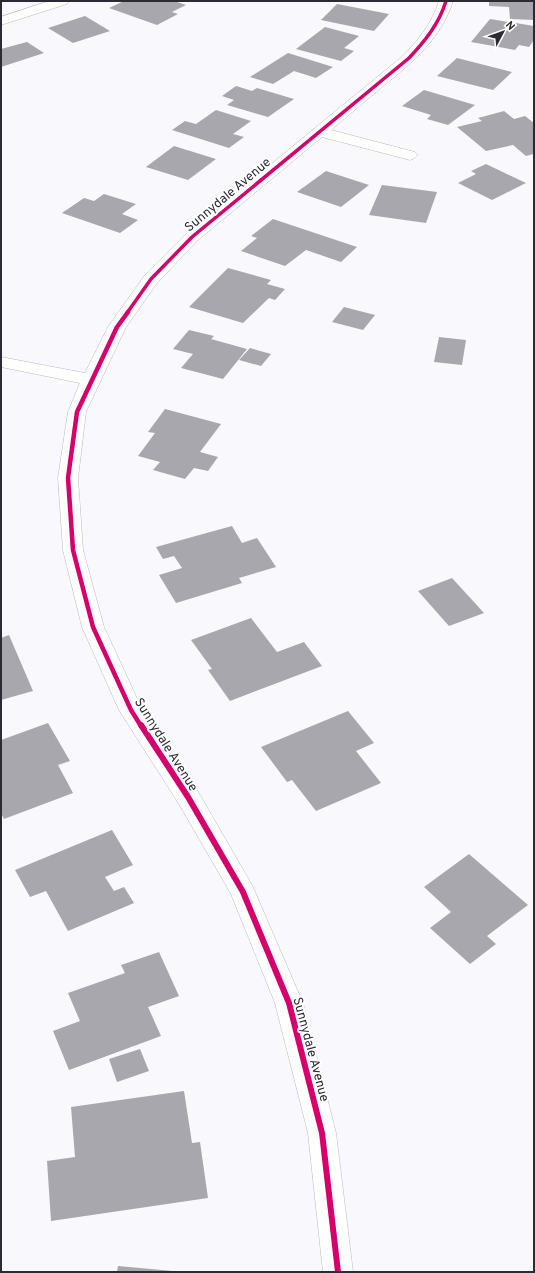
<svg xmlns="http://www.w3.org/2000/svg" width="535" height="1273" viewBox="0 0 535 1273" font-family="Overpass,sans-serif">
<rect width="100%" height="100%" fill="#f9f8fd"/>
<g fill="#a8a7ad">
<polygon points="124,1 174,1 186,5 172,12 178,14 157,25 109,8"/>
<polygon points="489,1 534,1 534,20 510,19 509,7 489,6"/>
<polygon points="337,4 389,14 374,31 321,20"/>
<polygon points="85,16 110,31 73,43 48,28"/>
<polygon points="490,19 534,26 534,40 529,47 519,45 515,50 471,42"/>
<polygon points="325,27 359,36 344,48 354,51 341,61 296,49"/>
<polygon points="27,42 44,53 1,67 1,49"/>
<polygon points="288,53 333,67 316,78 294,71 273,84 250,77"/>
<polygon points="457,58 512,72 493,90 437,76"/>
<polygon points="236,86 252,91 257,88 294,99 268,117 227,105 234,100 222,96"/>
<polygon points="424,90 475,105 448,125 427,119 431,115 402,106"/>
<polygon points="216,110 251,121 233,134 244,137 229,148 172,130 185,121 196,124"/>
<polygon points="504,111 514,119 525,116 534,123 534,154 526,156 513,145 486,151 457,127 482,121 478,118"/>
<polygon points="174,146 216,159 188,180 146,167"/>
<polygon points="486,164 526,183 492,200 458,183 476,174 471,171"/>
<polygon points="326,171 369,185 341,207 297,192"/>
<polygon points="382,185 437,192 426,223 369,215"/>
<polygon points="104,194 136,204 122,214 138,220 120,233 62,213 84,198 94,201"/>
<polygon points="273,219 357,247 341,262 306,250 285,266 241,251 257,238 251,236"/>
<polygon points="228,268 271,280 267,284 285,289 275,300 269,298 243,323 189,307"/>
<polygon points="344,307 375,315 363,330 332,322"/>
<polygon points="189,330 214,336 211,339 247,349 223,379 181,368 193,354 173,349"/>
<polygon points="439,337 466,340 462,365 434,362"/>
<polygon points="250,348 271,354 261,366 239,360"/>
<polygon points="165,409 221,424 200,452 218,457 208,471 194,468 185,479 153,470 160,462 138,456 155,433 148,432"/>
<polygon points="232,526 242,543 257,538 276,567 239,578 242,583 176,603 159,575 182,568 174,556 163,559 156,547"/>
<polygon points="452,578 484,613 449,626 418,591"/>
<polygon points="251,618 277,652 304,642 322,666 230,701 208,670 212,669 191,640"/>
<polygon points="9,635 33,691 1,700 1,638"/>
<polygon points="348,711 374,743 356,751 381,783 316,811 292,780 287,782 261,747"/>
<polygon points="48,723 70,761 58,765 73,793 4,819 1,813 1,740"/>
<polygon points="112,830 133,865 105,877 114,891 124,887 134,903 68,931 46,891 30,897 15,870"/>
<polygon points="469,854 528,905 487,936 496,944 470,964 430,928 451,912 424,887"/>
<polygon points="159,952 179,996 148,1007 161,1036 69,1070 53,1031 80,1021 68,993 125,973 121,965"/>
<polygon points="140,1049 149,1071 117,1082 109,1059"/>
<polygon points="184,1091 192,1143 200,1142 208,1198 51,1221 47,1161 75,1157 71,1107"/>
<polygon points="118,1266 173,1271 173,1272 117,1272"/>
</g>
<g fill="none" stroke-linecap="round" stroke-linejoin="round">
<defs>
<g id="minor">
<polygon points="49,1 69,1 67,4 1,25 1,17"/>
<path d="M439 1H453C441 39 412 63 382 87 365 101 348 116 331 130L415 152 418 155 415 158 410 160 322 137 198 240 157 283 126 327 86 412 78 478 83 550 104 627 141 707 197 790 252 885 303 1003 336 1133 353 1272H323L308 1133 275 1003 231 894 179 804 119 710 82 627 63 550 58 478 68 412 80 383 1 367V357L85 373 108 327 145 275 186 234 404 55C420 38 432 23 439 1Z"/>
</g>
</defs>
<use href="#minor" stroke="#bab9bf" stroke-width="1"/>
<use href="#minor" fill="#fefeff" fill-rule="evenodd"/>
<defs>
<path id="cycleway-far2" d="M127 313 151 279 192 237 409 58C425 41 439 24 446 1"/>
<polyline id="cycleway-far1" points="128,312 117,327 77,412 68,478 73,550 93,627 131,710 141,726"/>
<polyline id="cycleway" points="141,725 188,797 243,892 289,1003 322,1133 338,1272"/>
</defs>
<use href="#cycleway-far2" stroke="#fff" stroke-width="5"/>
<use href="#cycleway-far1" stroke="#fff" stroke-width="7"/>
<use href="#cycleway" stroke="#fff" stroke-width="8"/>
<use href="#cycleway-far2" stroke="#d6006c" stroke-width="3.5"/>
<use href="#cycleway-far1" stroke="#d6006c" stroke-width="4.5"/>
<use href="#cycleway" stroke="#d6006c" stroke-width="6"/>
</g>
<g text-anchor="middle" stroke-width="4" stroke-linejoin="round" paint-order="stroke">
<g font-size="13" fill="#2c2b33" stroke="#fff">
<text transform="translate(227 194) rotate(-40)" y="5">Sunnydale Avenue</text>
<text transform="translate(167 744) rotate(58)" y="5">Sunnydale Avenue</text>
<text transform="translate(312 1049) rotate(75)" y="5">Sunnydale Avenue</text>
</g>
</g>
<rect width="535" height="1273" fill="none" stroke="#2c2b33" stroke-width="4"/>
<g transform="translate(503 32) rotate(49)" stroke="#ffffff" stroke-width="3" paint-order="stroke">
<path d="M0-3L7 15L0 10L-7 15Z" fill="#2c2b33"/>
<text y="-6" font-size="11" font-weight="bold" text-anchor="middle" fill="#2c2b33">N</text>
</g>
</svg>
